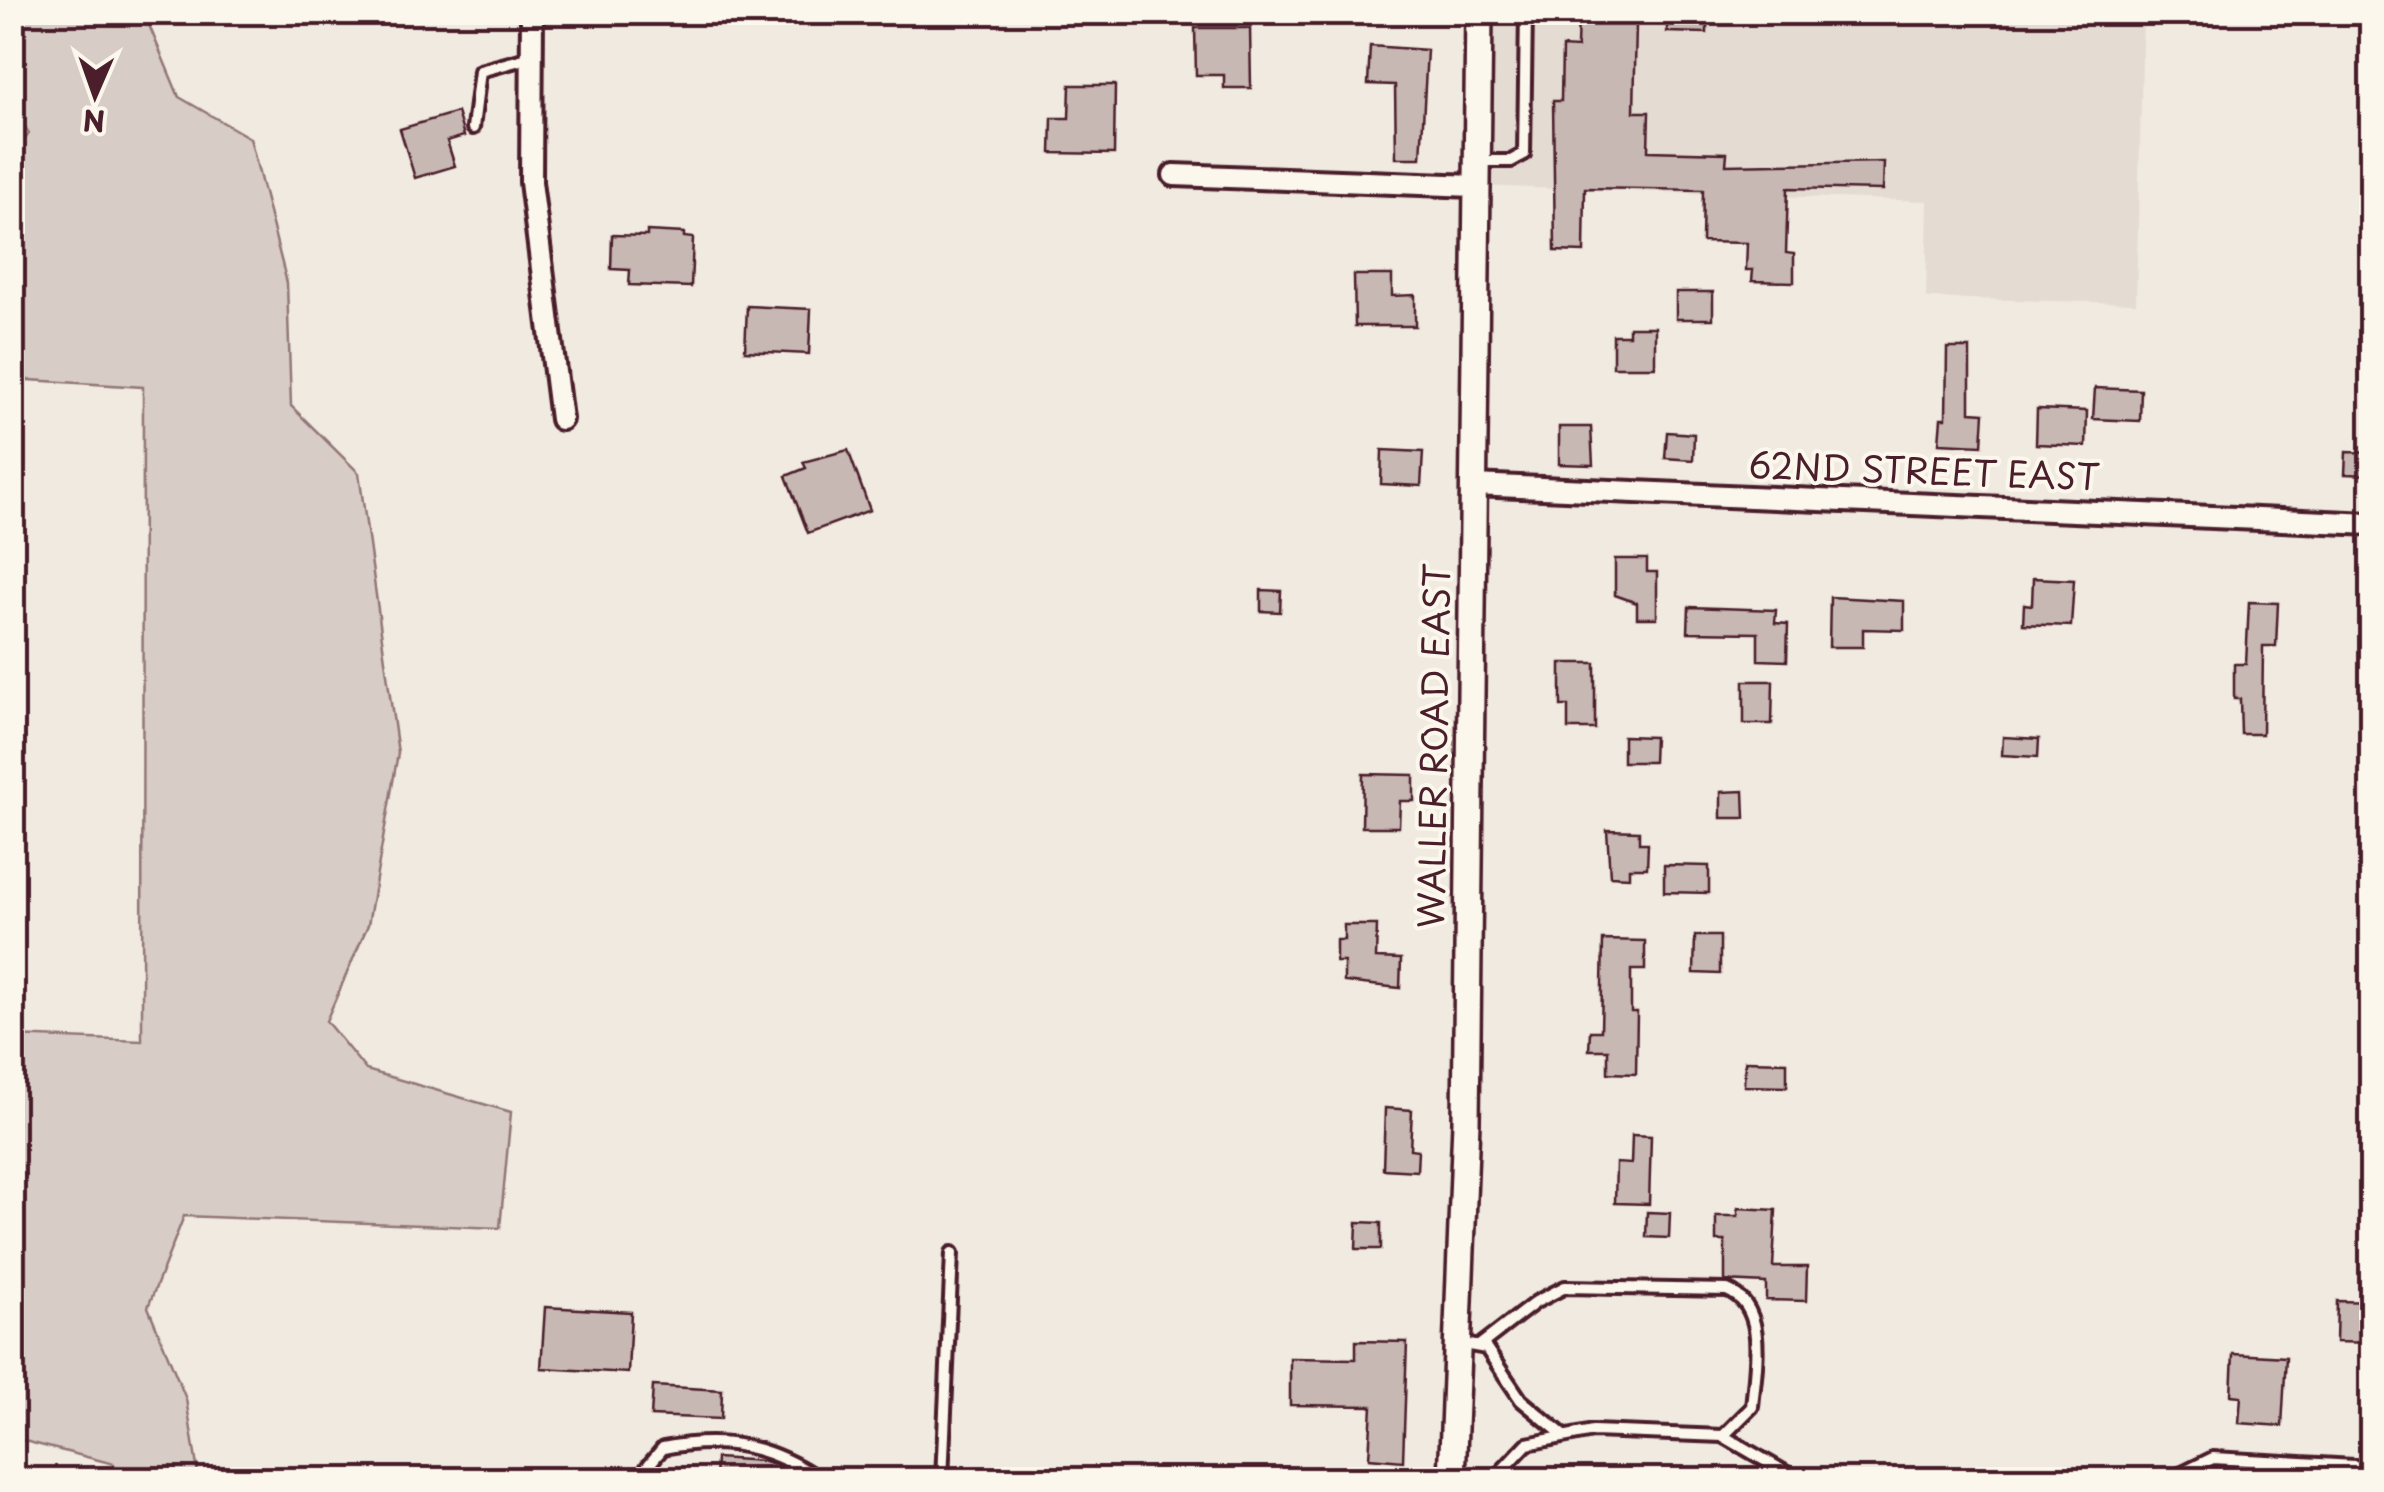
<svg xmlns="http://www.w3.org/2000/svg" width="2384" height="1492" viewBox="0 0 2384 1492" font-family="'Playpen Sans',sans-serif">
<rect width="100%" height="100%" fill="#f0eae0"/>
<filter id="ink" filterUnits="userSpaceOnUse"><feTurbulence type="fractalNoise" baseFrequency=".01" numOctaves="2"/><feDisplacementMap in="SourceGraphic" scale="20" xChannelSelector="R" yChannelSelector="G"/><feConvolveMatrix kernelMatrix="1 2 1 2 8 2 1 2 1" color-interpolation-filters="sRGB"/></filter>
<g filter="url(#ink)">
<polygon fill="#e4dbd2" points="1479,13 2143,13 2136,303 1926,298 1928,201 1475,186"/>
<polygon fill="#d8ccc6" stroke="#917678" stroke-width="2.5" points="13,12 144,13 179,97 250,138 287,283 291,406 359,473 398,753 368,925 326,1021 366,1070 511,1112 500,1228 184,1216 148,1307 186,1399 199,1479 116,1479 114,1464 13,1438 13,1036 142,1041 143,387 13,379 13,159 29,133 13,109"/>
<g fill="#c8b8b3" stroke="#4a1f2b" stroke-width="2.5">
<polygon points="1578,12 1628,12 1628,23 1636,24 1634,112 1649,112 1648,151 1727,153 1726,165 1884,162 1883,190 1788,188 1786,253 1794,254 1794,282 1752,281 1753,270 1746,270 1747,243 1702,242 1703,190 1585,188 1584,252 1555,251 1553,101 1561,101 1562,47 1577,48"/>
<polygon points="1667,12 1707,12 1707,33 1667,32"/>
<polygon points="1195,28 1250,28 1251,88 1224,88 1224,75 1196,75"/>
<polygon points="1370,46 1427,50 1421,158 1396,158 1395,85 1368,84"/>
<polygon points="1070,85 1115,85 1114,154 1051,153 1052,118 1069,118"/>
<polygon points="457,112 464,136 447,141 455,166 415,178 400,129"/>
<polygon points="647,231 684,233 684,237 693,238 691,287 629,285 630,270 611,269 612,235 647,236"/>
<polygon points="1354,275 1392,275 1392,296 1415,295 1415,326 1355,326"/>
<rect x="1676" y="292" width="37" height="27"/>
<polygon points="747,306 811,309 809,354 745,351"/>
<polygon points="1629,327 1655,327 1655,367 1613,367 1613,335 1629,335"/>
<polygon points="1947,348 1970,348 1970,412 1984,413 1982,445 1939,443 1941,418 1946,418"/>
<polygon points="2095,388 2141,390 2140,421 2093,419"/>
<polygon points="2037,409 2087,411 2086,446 2036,444"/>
<polygon points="1559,427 1591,427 1593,465 1559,464"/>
<polygon points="1667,432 1694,434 1693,460 1665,458"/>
<polygon points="848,450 870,510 808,533 786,476 806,468 803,462"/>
<polygon points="1382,450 1423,452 1421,486 1381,484"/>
<polygon points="2346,452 2372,453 2372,475 2345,474"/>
<polygon points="1615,559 1647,559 1647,572 1657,572 1657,618 1637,618 1637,603 1615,595"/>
<polygon points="2033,578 2074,580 2071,626 2023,624 2024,604 2032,605"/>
<polygon points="1261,590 1281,591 1280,612 1261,611"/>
<polygon points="1830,597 1904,601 1904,630 1863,629 1863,647 1829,647"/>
<polygon points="2249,602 2278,603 2276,646 2263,646 2262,734 2241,734 2240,699 2234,699 2234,664 2246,664"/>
<polygon points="1689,607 1776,610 1775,623 1788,624 1787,661 1758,660 1758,633 1688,632"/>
<polygon points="1561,663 1595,663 1595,729 1568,729 1568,706 1561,706"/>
<polygon points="1744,681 1773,681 1772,724 1744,724"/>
<polygon points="1623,736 1654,737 1653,762 1623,762"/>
<polygon points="2003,737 2039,739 2038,757 2002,755"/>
<polygon points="1363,774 1414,775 1414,801 1400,801 1399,827 1362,827"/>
<polygon points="1744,791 1745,818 1721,818 1721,792"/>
<polygon points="1607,830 1639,831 1639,843 1648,843 1647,868 1629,868 1629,877 1610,876"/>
<polygon points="1664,865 1709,866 1709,893 1664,892"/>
<polygon points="1344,925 1377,925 1376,958 1401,959 1400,988 1344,982 1344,962 1336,962 1336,940 1344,940"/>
<polygon points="1695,936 1720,936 1720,974 1694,973"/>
<polygon points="1603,940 1645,941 1645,970 1631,970 1631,1012 1637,1012 1636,1074 1608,1073 1608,1050 1589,1050 1590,1031 1601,1031"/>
<polygon points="1745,1061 1787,1062 1787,1087 1744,1086"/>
<polygon points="1385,1108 1412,1110 1410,1149 1418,1150 1417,1171 1383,1169"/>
<polygon points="1632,1135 1651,1136 1649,1204 1615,1203 1616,1163 1631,1164"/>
<polygon points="1738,1208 1776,1210 1773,1267 1807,1267 1806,1301 1766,1300 1766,1283 1725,1281 1725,1241 1716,1241 1716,1216 1738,1216"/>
<polygon points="1647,1212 1670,1213 1669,1238 1646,1237"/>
<polygon points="1357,1222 1381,1223 1381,1249 1356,1249"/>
<polygon points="2337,1301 2372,1302 2372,1343 2336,1342"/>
<polygon points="545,1307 631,1312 628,1373 541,1368"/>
<polygon points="1356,1341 1407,1342 1403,1461 1369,1458 1372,1406 1290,1405 1290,1358 1356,1359"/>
<polygon points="2233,1354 2286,1357 2282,1426 2239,1423 2241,1396 2231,1395"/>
<polygon points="653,1386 722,1390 721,1419 651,1416"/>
<polygon points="716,1458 764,1461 780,1467 779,1480 715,1480"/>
</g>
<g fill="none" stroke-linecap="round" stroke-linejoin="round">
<defs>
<g id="service">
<polyline points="473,128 480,71 531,57"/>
<polyline points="1476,161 1511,161 1524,154 1526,12"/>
<polyline points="1458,1343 1486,1348 1521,1400 1562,1434"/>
<path d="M1479 1346 1536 1302 1565 1287 1727 1290C1769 1307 1755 1370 1752 1407L1723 1436"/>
<path d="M646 1480 647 1467 663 1448C724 1436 770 1445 821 1480"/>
<polyline points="942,1480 952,1253"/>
<polyline points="1493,1480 1527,1444 1593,1431 1723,1436 1799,1480"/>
<polyline points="2168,1480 2213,1458 2372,1467"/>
</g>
<g id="minor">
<polyline points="532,12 531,182 561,419"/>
<polyline points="1174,175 1475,186"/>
<polyline points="1473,485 2372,524"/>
</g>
<polyline id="tertiary" points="1452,1480 1466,1122 1479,12"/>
</defs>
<use href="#service" stroke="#4a1f2b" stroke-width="18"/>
<use href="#minor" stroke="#4a1f2b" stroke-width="28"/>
<use href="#tertiary" stroke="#4a1f2b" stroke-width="32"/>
<use href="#service" stroke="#fbf7ec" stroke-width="10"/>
<use href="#minor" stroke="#fbf7ec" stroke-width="20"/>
<use href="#tertiary" stroke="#fbf7ec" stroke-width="25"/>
</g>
</g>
<g text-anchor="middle" stroke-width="8" stroke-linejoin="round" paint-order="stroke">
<g font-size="35" fill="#4a1f2b" stroke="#fbf7ec">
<text transform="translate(1924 472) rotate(2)" y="12">62ND STREET EAST</text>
<text transform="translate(1435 746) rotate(-89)" y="12">WALLER ROAD EAST</text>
</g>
</g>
<rect width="2384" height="1492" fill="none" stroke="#fbf7ec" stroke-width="50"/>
<rect x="25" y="25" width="2334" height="1442" fill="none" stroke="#4a1f2b" stroke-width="4" filter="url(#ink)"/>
<g transform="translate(95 95) rotate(182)" stroke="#fbf7ec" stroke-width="8" paint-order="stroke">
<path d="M0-8L18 38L0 25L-18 38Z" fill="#4a1f2b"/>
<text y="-15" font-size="28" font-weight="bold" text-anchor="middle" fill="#4a1f2b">N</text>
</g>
</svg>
